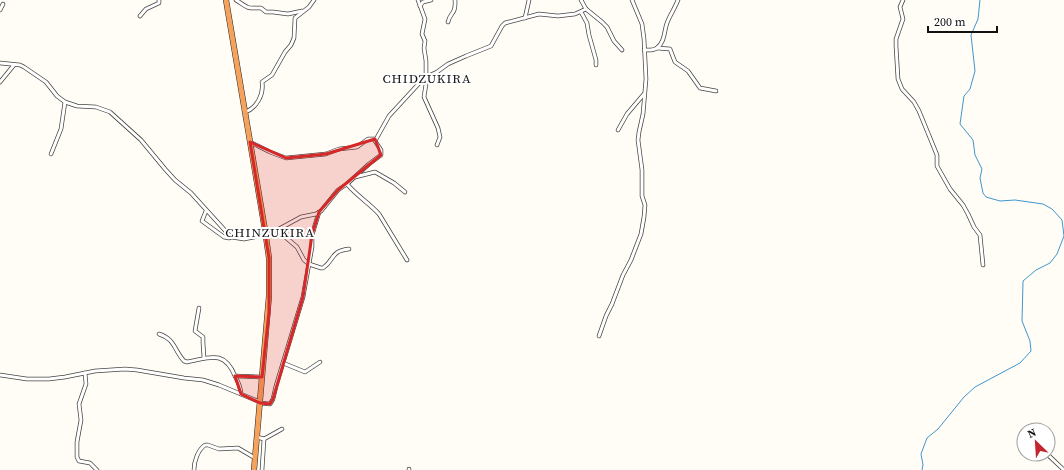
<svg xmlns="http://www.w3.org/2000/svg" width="1064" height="470" viewBox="0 0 1064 470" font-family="'Source Serif 4',serif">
<rect width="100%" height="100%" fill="#fffdf5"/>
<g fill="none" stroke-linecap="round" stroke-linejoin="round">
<polyline stroke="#3f96cf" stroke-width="1" points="922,470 923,465 921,454 927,438 938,429 964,397 975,387 1020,363 1031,351 1030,341 1022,321 1023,281 1036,270 1050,263 1057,254 1064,236 1062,220 1052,209 1043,204 1015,200 1000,201 986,197 983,193 980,178 982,169 975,155 973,140 960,124 964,96 970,89 975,71 971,35 978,19 980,0"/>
<defs>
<g id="minor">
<path d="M236 0C250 9 245 8 261 8L266 12H273L288 14 302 11"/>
<polyline points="418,0 425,19 422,34 425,41 424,48 426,61 426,84 424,97 438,128 440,137 437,145"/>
<polyline points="581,0 586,9 602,22 607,27 614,41 622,50"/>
<polyline points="903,0 900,7 903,19 896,39 896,46 898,79 902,89 914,102 919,111 937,155 937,166 950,189 963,205 968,214 974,227 980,235 983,265"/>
<polyline points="420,6 423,2 431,0"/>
<polyline points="0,10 3,4"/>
<polyline points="581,12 587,23 589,35 596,60 596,65"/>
<polyline points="140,16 146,9 159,3 159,0"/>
<polyline points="525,18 529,0"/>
<path d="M448 22C450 12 456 15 455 0"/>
<polyline points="657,48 670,49 675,62 688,71 700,88 716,91"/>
<path d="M644 50C648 50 653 51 657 48 665 42 664 31 667 23 670 15 675 8 678 0"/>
<polyline points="0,63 20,65 24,67 46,82 57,96 65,102 77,106 96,107 110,112 141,140 165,169 175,180 191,193 231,237 244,239 254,237 265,230 277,230 301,217 316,214 321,211 338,190 347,184 369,164 381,155 381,150 375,141 389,116 424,78 437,72 448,64 466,56 491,46 502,26 505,23 539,14 558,16 575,14 586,9"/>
<polyline points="0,82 14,65"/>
<path d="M245 112C257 108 264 94 262 82L272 75 285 52 291 45 294 38 295 18 309 7 314 0"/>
<polyline points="618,130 627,114 644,94"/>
<polyline points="250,142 270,152 286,158 326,154 339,149 357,147 368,139 375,139"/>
<polyline points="51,154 61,129 65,102"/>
<polyline points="355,177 375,172 394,183 405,192"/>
<path d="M347 184C357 196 369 203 379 214L407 260"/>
<polyline points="206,211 202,221 224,237 229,238 231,237"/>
<path d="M277 230 297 247 304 260 309 264 321 268H323C335 260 330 251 349 249"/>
<polyline points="199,308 195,331 203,337 203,343 204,358"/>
<path d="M159 334C175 339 174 350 184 361L187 362C209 358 224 349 235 376 238 382 241 387 241 394"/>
<polyline points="599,336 606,316 612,304 623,275 631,260 641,234 644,217 645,205 642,196 642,170 638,140 639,132 643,114 646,79 644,39 642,24 632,0"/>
<polyline points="283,363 305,372 320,362"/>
<polyline points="85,373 86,384 79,404 81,420 77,442 77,457 79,461 90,463 97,470"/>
<polyline points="0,375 27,379 49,379 65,377 95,371 125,369 137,370 184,378 203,380 219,385 260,402"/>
<polyline points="235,376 262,377"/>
<polyline points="260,403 270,404 273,399 276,386 303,297 312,247 312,235 319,212"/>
<polyline points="257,437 264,439 282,429"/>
<polyline points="1047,454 1064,470"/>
<polyline points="409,469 409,470"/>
<path d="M194 470C194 461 198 450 205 445H208L219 449 238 448 255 458"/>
<polyline points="262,470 264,439"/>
</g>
<polyline id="highway" points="226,0 265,230 269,258 269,296 254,470"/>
</defs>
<use href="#minor" stroke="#444" stroke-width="4.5"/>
<use href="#highway" stroke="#222" stroke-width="6"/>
<use href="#minor" stroke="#fff" stroke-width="3"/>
<use href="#highway" stroke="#f5a25d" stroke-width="5"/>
</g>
<path fill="#d62828" fill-opacity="0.2" stroke="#d62828" stroke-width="3" stroke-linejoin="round" d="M375 139 381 155 338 190 319 212 312 235 303 297 273 399 270 404 260 403 241 394 235 376 262 377 269 312V258L250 142 286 158 326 154Z"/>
<g text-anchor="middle" stroke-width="4" stroke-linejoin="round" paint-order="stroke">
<g font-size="13" letter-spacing="1" fill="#111" stroke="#fff">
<text x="427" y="83">CHIDZUKIRA</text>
<text x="270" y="237">CHINZUKIRA</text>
</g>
</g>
<g transform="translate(1036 442) rotate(335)"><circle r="19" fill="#ffffff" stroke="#a0a0a0"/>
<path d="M0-3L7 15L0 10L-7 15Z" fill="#c4262e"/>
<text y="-6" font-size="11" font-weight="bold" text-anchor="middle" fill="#111111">N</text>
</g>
<path d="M928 26v6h69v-6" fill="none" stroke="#111111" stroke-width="2"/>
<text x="934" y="26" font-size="12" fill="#111111" stroke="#ffffff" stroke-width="3" paint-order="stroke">200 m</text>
</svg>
